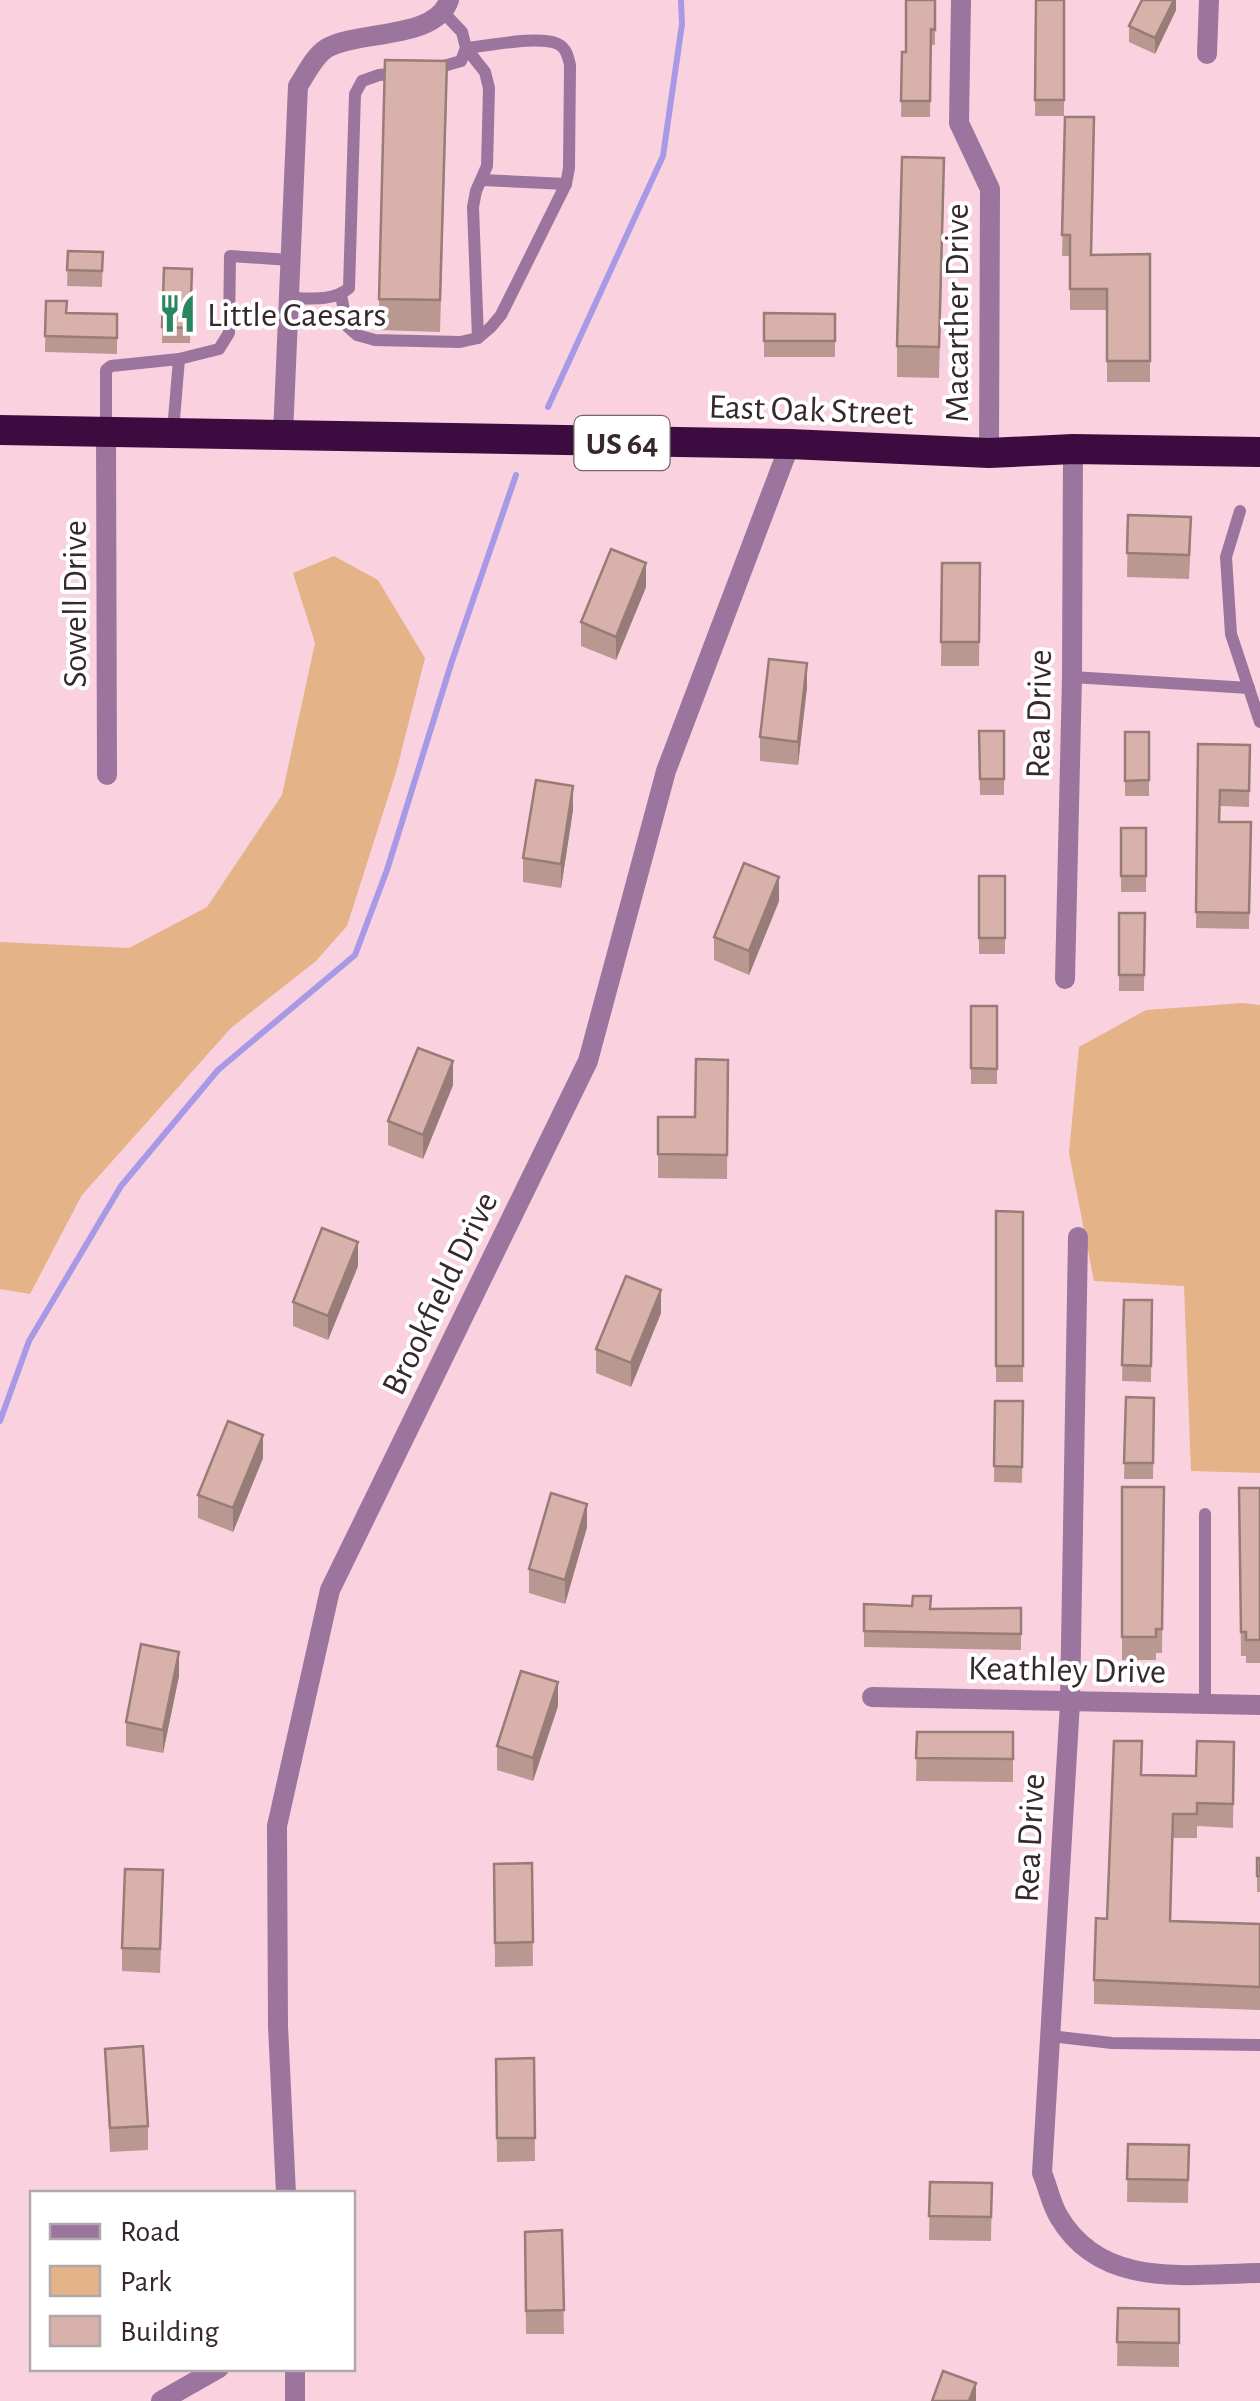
<svg xmlns="http://www.w3.org/2000/svg" width="1260" height="2401" viewBox="0 0 1260 2401" font-family="'Alegreya Sans',sans-serif">
<rect width="100%" height="100%" fill="#fad2df"/>
<g fill="#e5b388">
<polygon points="334,556 378,580 425,658 397,769 347,926 316,961 231,1028 82,1195 30,1294 0,1289 0,942 129,948 207,907 282,795 315,643 293,573"/>
<polygon points="1243,1003 1260,1005 1260,1473 1191,1471 1184,1286 1094,1281 1069,1153 1079,1047 1146,1010"/>
</g>
<g fill="none" stroke-linecap="round" stroke-linejoin="round">
<g stroke="#a799e6" stroke-width="6">
<polyline points="548,407 663,156 682,24 681,0"/>
<polyline points="0,1421 29,1341 121,1186 218,1070 355,955 387,870 452,661 516,475"/>
</g>
<g stroke="#9c759f" stroke-width="12">
<polyline points="466,48 485,72 489,88 487,166 476,191 473,207 478,338"/>
<polyline points="430,70 461,61 466,48 462,32 443,12"/>
<polyline points="482,180 566,184"/>
<path d="M341 295 347 326 357 335 375 340 460 342 478 338 491 327 501 315 566 184 569 168 570 65C568 56 566 48 558 44 539 35 488 46 466 48"/>
<path d="M288 298C309 298 333 302 349 288L355 94 362 81 379 75 400 73"/>
<polyline points="106,431 106,370 111,366 179,359 219,349 229,333 230,256 290,260"/>
<polyline points="173,431 179,359"/>
<polyline points="1240,511 1226,557 1231,634 1260,722"/>
<polyline points="1072,677 1249,688"/>
<polyline points="1205,1514 1205,1705"/>
<polyline points="1050,2036 1112,2043 1260,2045"/>
</g>
<g stroke="#9c759f" stroke-width="20">
<polyline points="961,0 959,123 990,189 989,453"/>
<polyline points="1207,54 1209,0"/>
<polyline points="106,433 107,775"/>
<path d="M283 435 298 86C306 74 314 56 327 48 359 30 436 40 449 0"/>
<polyline points="1065,979 1072,677 1073,449"/>
<path d="M1078 1237 1070 1703 1042 2173C1048 2187 1051 2204 1059 2217 1102 2290 1188 2274 1260 2273"/>
<polyline points="872,1697 1260,1705"/>
<polyline points="286,2194 278,2026 277,1826 330,1590 588,1061 666,771 790,444"/>
<polyline points="295,2368 295,2401"/>
<polyline points="161,2401 219,2368"/>
</g>
<polyline stroke="#3c0c40" stroke-width="30" points="0,430 790,444 989,453 1073,449 1260,452"/>
</g>
<g fill="#ba9892">
<polygon points="935,0 935,45 931,45 930,117 901,117 902,52 906,52"/>
<polygon points="1036,0 1064,0 1064,116 1035,116"/>
<polygon points="1176,0 1176,10 1155,54 1129,42 1129,26"/>
<polygon points="447,92 440,332 379,330 379,299"/>
<polygon points="1065,117 1091,255 1150,254 1150,382 1107,382 1107,310 1070,310 1070,256 1062,256"/>
<polygon points="944,189 939,378 897,377 897,346"/>
<polygon points="68,251 103,252 102,287 67,286"/>
<polygon points="164,268 192,269 190,343 162,343"/>
<polygon points="46,301 66,313 117,314 117,354 45,352"/>
<polygon points="764,313 835,314 835,357 764,357"/>
<polygon points="1128,515 1191,541 1189,579 1127,577"/>
<polygon points="942,563 980,563 979,666 941,666"/>
<polygon points="646,587 616,660 581,646 581,622"/>
<polygon points="807,687 798,765 760,761 760,737"/>
<polygon points="979,731 1004,731 1004,795 980,795"/>
<rect x="1125" y="732" width="24" height="64"/>
<polygon points="1198,744 1250,745 1249,807 1220,806 1219,822 1251,822 1249,929 1196,928"/>
<polygon points="573,810 561,888 523,882 523,858"/>
<rect x="1121" y="828" width="25" height="64"/>
<rect x="979" y="876" width="26" height="78"/>
<polygon points="779,901 749,975 714,960 714,937"/>
<polygon points="1119,913 1145,913 1144,991 1119,991"/>
<rect x="971" y="1006" width="26" height="78"/>
<polygon points="728,1060 727,1179 658,1178 658,1117 695,1117"/>
<polygon points="453,1085 423,1159 388,1145 388,1121"/>
<polygon points="996,1211 1023,1212 1023,1382 996,1382"/>
<polygon points="358,1266 328,1340 293,1326 293,1302"/>
<polygon points="1124,1300 1152,1300 1151,1382 1122,1381"/>
<polygon points="661,1313 631,1387 596,1373 596,1349"/>
<polygon points="1126,1397 1154,1398 1153,1479 1124,1479"/>
<polygon points="995,1401 1023,1401 1022,1483 994,1482"/>
<polygon points="263,1458 233,1532 198,1518 198,1495"/>
<polygon points="1122,1487 1164,1487 1162,1653 1156,1653 1156,1660 1122,1660"/>
<polygon points="1239,1488 1260,1488 1260,1663 1246,1663 1246,1656 1241,1656"/>
<polygon points="587,1527 565,1604 529,1593 529,1569"/>
<polygon points="864,1604 930,1609 1021,1608 1021,1650 864,1647"/>
<polygon points="179,1676 163,1753 126,1746 126,1722"/>
<polygon points="558,1706 533,1781 497,1770 497,1746"/>
<polygon points="917,1732 1013,1732 1013,1782 916,1781"/>
<polygon points="1234,1742 1233,1828 1197,1826 1197,1838 1173,1838 1171,1921 1260,1924 1260,2010 1094,2004 1094,1980 1107,1919 1141,1775 1196,1776"/>
<rect x="1257" y="1858" width="3" height="34"/>
<polygon points="532,1863 533,1966 495,1967 494,1864"/>
<polygon points="163,1893 160,1973 122,1971 122,1948"/>
<polygon points="105,2049 148,2126 148,2150 110,2152"/>
<polygon points="534,2058 535,2161 497,2162 496,2059"/>
<polygon points="1128,2144 1189,2145 1188,2203 1127,2202"/>
<polygon points="930,2182 992,2183 991,2241 929,2240"/>
<polygon points="562,2230 564,2334 526,2334 525,2232"/>
<polygon points="1118,2308 1179,2309 1179,2367 1117,2366"/>
</g>
<g fill="#977c77">
<polygon points="1174,0 1176,0 1176,10 1155,54 1155,38"/>
<polygon points="646,563 646,587 616,660 616,637"/>
<polygon points="807,663 807,687 798,765 798,742"/>
<polygon points="573,786 573,810 561,888 561,864"/>
<polygon points="779,877 779,901 749,975 749,951"/>
<polygon points="453,1061 453,1085 423,1159 423,1135"/>
<polygon points="358,1242 358,1266 328,1340 328,1316"/>
<polygon points="661,1290 661,1313 631,1387 631,1363"/>
<polygon points="263,1435 263,1458 233,1532 233,1508"/>
<polygon points="587,1504 587,1527 565,1604 565,1580"/>
<polygon points="179,1652 179,1676 163,1753 163,1730"/>
<polygon points="558,1682 558,1706 533,1781 533,1758"/>
<polygon points="976,2383 976,2401 969,2401"/>
</g>
<g fill="#d8b1aa" stroke="#977c77" stroke-width="2.5">
<polygon points="906,0 935,0 935,30 931,29 930,101 901,101 902,52 906,52"/>
<polygon points="1036,0 1064,0 1064,100 1035,100"/>
<polygon points="1142,0 1174,0 1155,38 1129,26"/>
<polygon points="385,60 447,61 440,300 379,299"/>
<polygon points="1065,117 1094,117 1091,255 1150,254 1150,361 1107,361 1107,289 1070,289 1070,235 1062,235"/>
<polygon points="902,157 944,158 939,347 897,346"/>
<polygon points="68,251 103,252 102,271 67,270"/>
<polygon points="164,268 192,269 190,328 162,327"/>
<polygon points="46,301 67,301 66,313 117,314 117,338 45,336"/>
<polygon points="764,313 835,314 835,341 764,341"/>
<polygon points="1128,515 1191,517 1189,555 1127,553"/>
<polygon points="611,549 646,563 616,637 581,622"/>
<polygon points="942,563 980,563 979,642 941,642"/>
<polygon points="769,659 807,663 798,742 760,737"/>
<polygon points="979,731 1004,731 1004,779 980,779"/>
<polygon points="1125,732 1149,732 1149,780 1125,781"/>
<polygon points="1198,744 1250,745 1249,791 1220,790 1219,822 1251,822 1249,913 1196,912"/>
<polygon points="536,780 573,786 561,864 523,858"/>
<rect x="1121" y="828" width="25" height="48"/>
<polygon points="744,863 779,877 749,951 714,937"/>
<rect x="979" y="876" width="26" height="62"/>
<polygon points="1119,913 1145,913 1144,975 1119,975"/>
<polygon points="971,1006 997,1006 997,1069 971,1068"/>
<polygon points="418,1048 453,1061 423,1135 388,1121"/>
<polygon points="696,1059 728,1060 727,1155 658,1154 658,1117 695,1117"/>
<polygon points="996,1211 1023,1212 1023,1366 996,1366"/>
<polygon points="322,1228 358,1242 328,1316 293,1302"/>
<polygon points="626,1276 661,1290 631,1363 596,1349"/>
<polygon points="1124,1300 1152,1300 1151,1366 1122,1365"/>
<polygon points="1126,1397 1154,1398 1153,1463 1124,1463"/>
<polygon points="995,1401 1023,1401 1022,1467 994,1466"/>
<polygon points="228,1421 263,1435 233,1508 198,1495"/>
<polygon points="1122,1487 1164,1487 1162,1629 1156,1629 1156,1637 1122,1637"/>
<polygon points="1239,1488 1260,1488 1260,1640 1246,1640 1246,1632 1241,1632"/>
<polygon points="551,1493 587,1504 565,1580 529,1569"/>
<polygon points="913,1596 931,1596 930,1609 1021,1608 1021,1634 864,1631 864,1604 912,1606"/>
<polygon points="141,1644 179,1652 163,1730 126,1722"/>
<polygon points="521,1671 558,1682 533,1758 497,1746"/>
<polygon points="917,1732 1013,1732 1013,1759 916,1758"/>
<polygon points="1114,1741 1142,1741 1141,1775 1196,1776 1197,1741 1234,1742 1233,1804 1197,1803 1197,1814 1173,1814 1170,1921 1260,1924 1260,1987 1094,1980 1096,1918 1107,1919"/>
<rect x="1257" y="1858" width="3" height="18"/>
<polygon points="532,1863 533,1942 495,1943 494,1864"/>
<polygon points="125,1869 163,1870 160,1949 122,1948"/>
<polygon points="143,2046 148,2126 110,2128 105,2049"/>
<polygon points="534,2058 535,2138 497,2138 496,2059"/>
<polygon points="1128,2144 1189,2145 1188,2180 1127,2179"/>
<polygon points="930,2182 992,2183 991,2217 929,2216"/>
<polygon points="562,2230 564,2310 526,2311 525,2232"/>
<polygon points="1118,2308 1179,2309 1179,2343 1117,2342"/>
<polygon points="943,2371 976,2383 969,2401 932,2401"/>
</g>
<defs>
<symbol id="restaurant-bare" viewBox="-9 -9 18 18"><path d="M-5-6h1v4h1v-4h1v4h1v-4h1v5L-1.5 .5V6h-2V.5L-5-1ZM5-6V6H3V1.5H1.5Q1.5-4 5-6Z" fill="#29865e" stroke="#fff" stroke-width="2.5" paint-order="stroke"/></symbol>
</defs>
<g fill-rule="evenodd">
<use href="#restaurant-bare" x="150" y="286" width="55" height="55"/>
</g>
<g text-anchor="middle" stroke-width="8" stroke-linejoin="round" paint-order="stroke">
<rect fill="#fff" stroke="#72686c" stroke-width="2.5" x="574.5" y="416" width="95" height="54" rx="8"/>
<g font-size="32" font-weight="bold" fill="#36282d">
<text x="622" y="454">US 64</text>
</g>
<g font-size="35" fill="#36282d" stroke="#fff">
<text transform="translate(956 313) rotate(-90)" y="12">Macarther Drive</text>
<text transform="translate(811 409) rotate(2)" y="12">East Oak Street</text>
<text transform="translate(74 604) rotate(-90)" y="12">Sowell Drive</text>
<text transform="translate(1038 714) rotate(-89)" y="12">Rea Drive</text>
<text transform="translate(439 1293) rotate(-64)" y="12">Brookfield Drive</text>
<text transform="translate(1067 1669) rotate(1)" y="12">Keathley Drive</text>
<text transform="translate(1029 1838) rotate(-87)" y="12">Rea Drive</text>
</g>
<g font-size="35" fill="#36282d" stroke="#fff" text-anchor="start">
<text x="207" y="326">Little Caesars</text>
</g>
</g>
<rect x="30" y="2191" width="325" height="180" fill="#ffffff" stroke="#afa9ab" stroke-width="2.5"/>
<rect x="50" y="2224" width="50" height="15" fill="#9c759f" stroke="#afa9ab" stroke-width="2.5"/>
<text x="120" y="2241" font-size="30" fill="#36282d">Road</text>
<rect x="50" y="2266" width="50" height="30" fill="#e5b388" stroke="#afa9ab" stroke-width="2.5"/>
<text x="120" y="2291" font-size="30" fill="#36282d">Park</text>
<rect x="50" y="2316" width="50" height="30" fill="#d8b1aa" stroke="#afa9ab" stroke-width="2.5"/>
<text x="120" y="2341" font-size="30" fill="#36282d">Building</text>
</svg>
